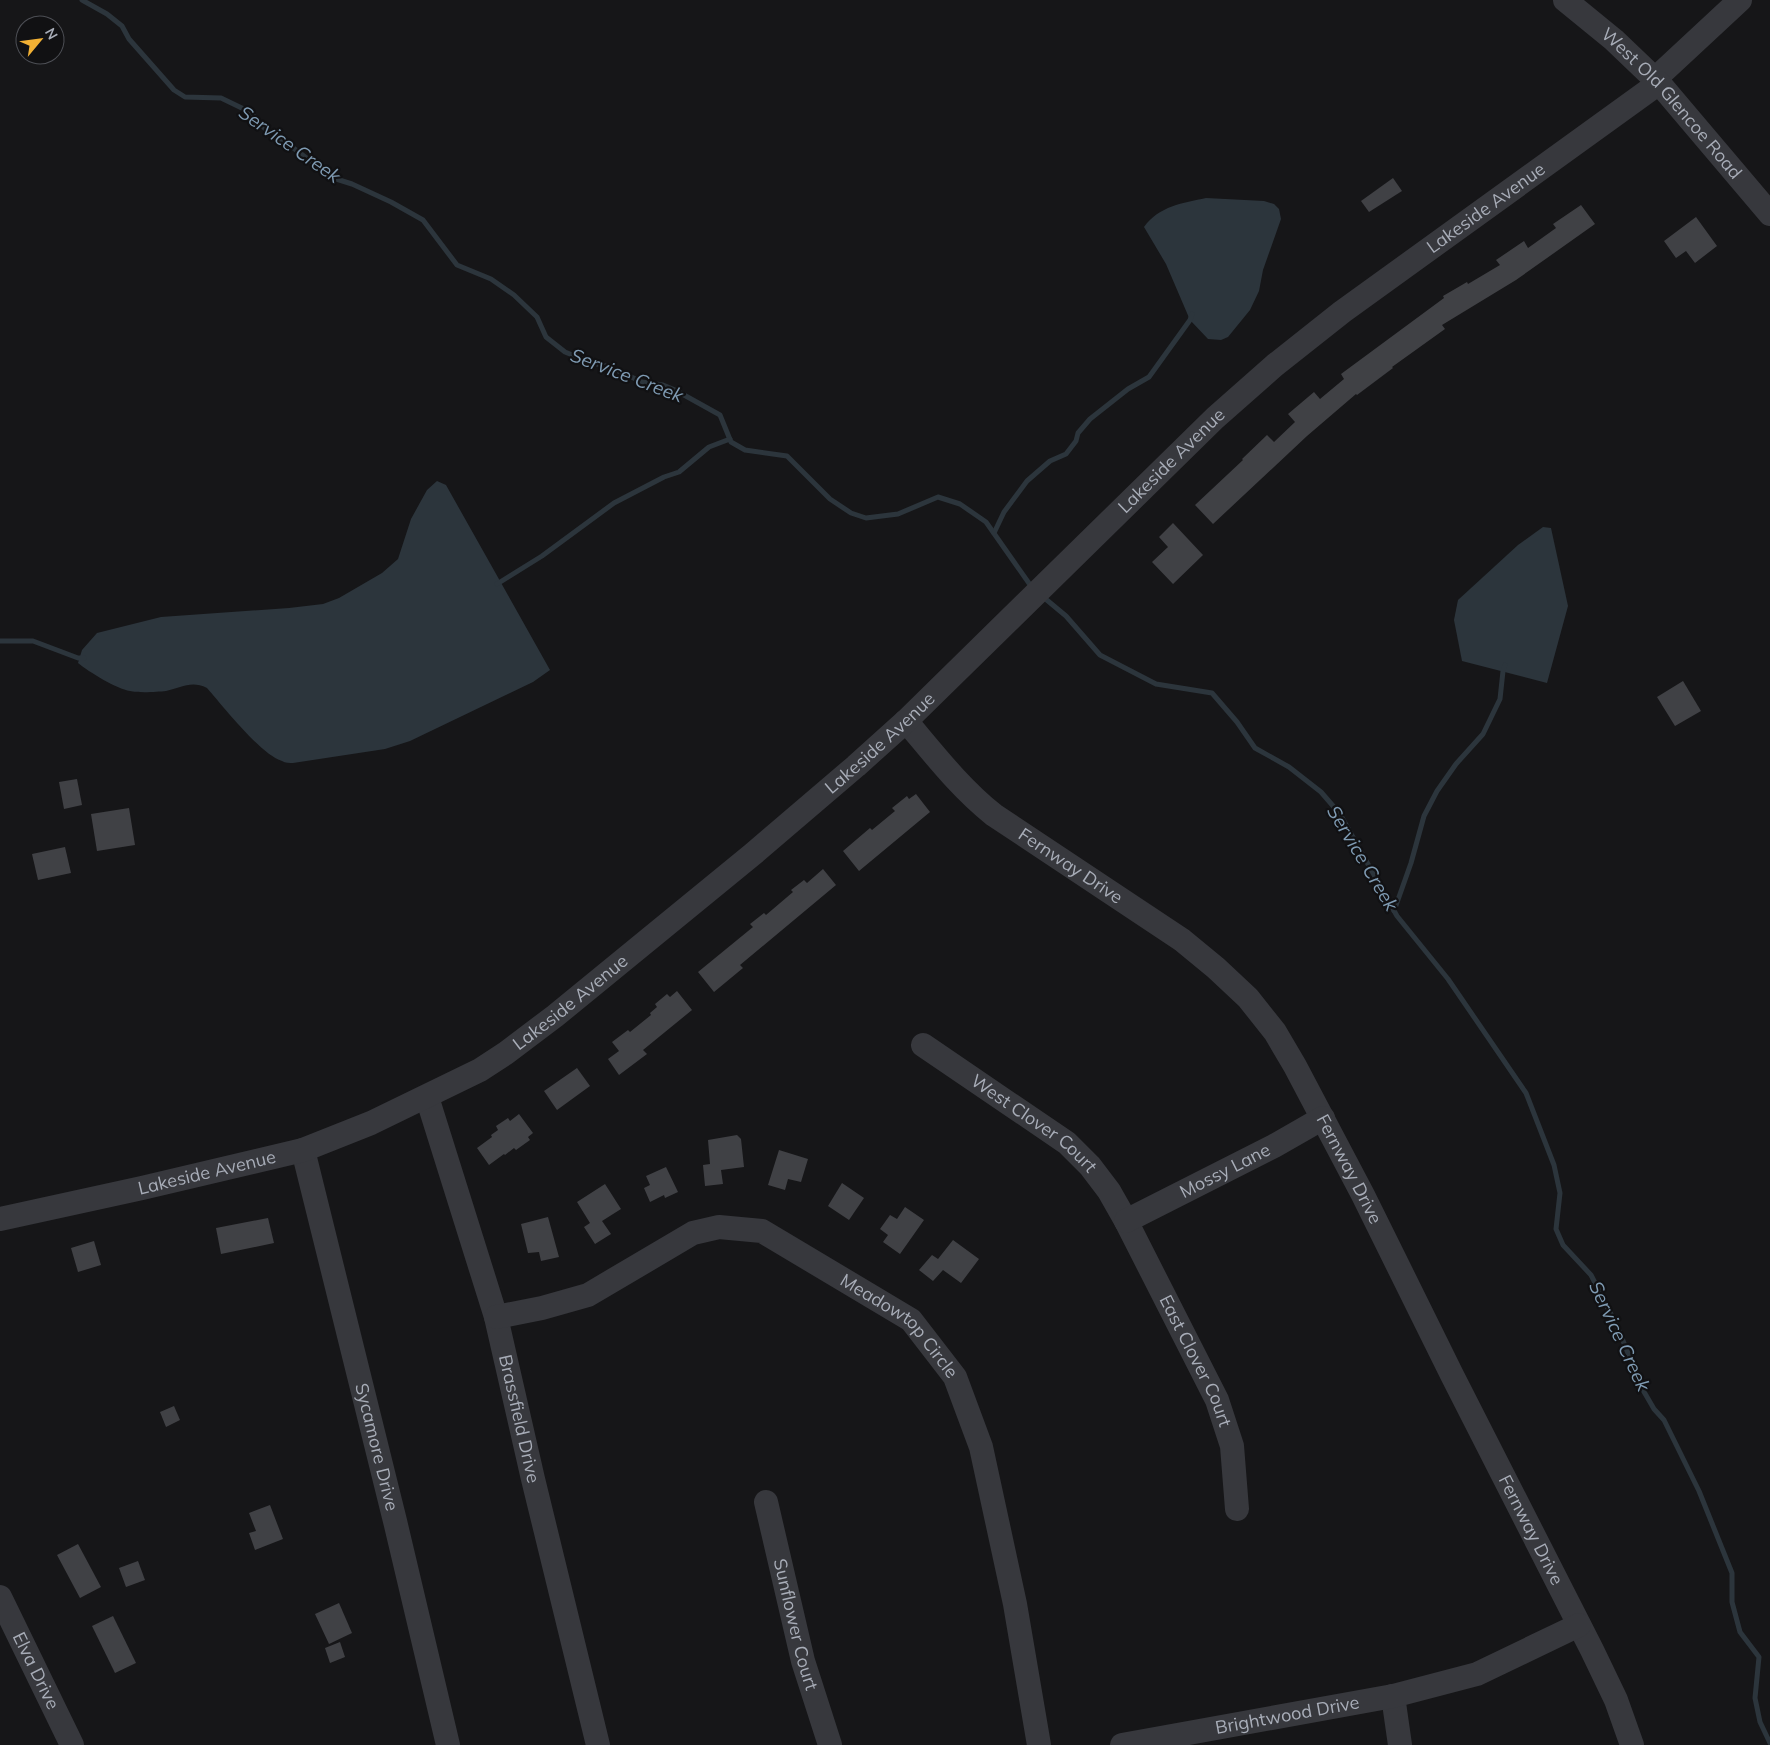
<svg xmlns="http://www.w3.org/2000/svg" width="1770" height="1745" viewBox="0 0 1770 1745" font-family="Mulish,sans-serif">
<rect width="100%" height="100%" fill="#161618"/>
<g fill="#2c353c">
<path d="M1206 198 1264 201 1274 204 1279 209 1281 219 1263 270 1259 291 1250 310 1228 337 1221 340 1208 339 1190 320 1166 264 1144 227C1159 206 1183 203 1206 198Z"/>
<path d="M437 481 446 485 550 670 533 682 410 741 385 749 293 763C290 763 285 763 282 761 260 754 223 706 207 688 191 680 181 688 166 691 157 692 138 693 130 691 117 689 89 672 78 663L82 650 97 633 161 617 289 608 323 604 339 598 382 573 398 559 411 519 427 490Z"/>
<polygon points="1543,527 1551,528 1568,606 1547,683 1462,661 1454,620 1458,600 1518,545"/>
</g>
<g fill="none" stroke-linecap="round" stroke-linejoin="round">
<g stroke="#2c353c" stroke-width="5">
<polyline points="82,0 107,14 122,26 129,39 174,90 185,97 221,98 250,112 267,131 292,147 333,178 352,184 391,202 423,220 457,265 491,279 514,295 537,317 546,337 565,352 592,363 610,367 642,382 663,385 675,390 720,415 731,442 745,450 787,456 830,499 851,513 866,518 898,514 938,497 960,504 986,522 1033,589"/>
<polyline points="994,533 1004,512 1027,481 1050,461 1066,454 1076,441 1078,433 1090,419 1128,389 1149,377 1190,320 1192,314"/>
<polyline points="497,584 542,556 614,503 664,477 679,472 709,447 730,439"/>
<polyline points="1042,596 1066,616 1100,655 1156,684 1212,693 1237,722 1255,748 1289,767 1321,792 1340,814 1397,916 1448,979 1526,1093 1554,1165 1560,1193 1556,1229 1563,1245 1591,1275 1617,1326 1643,1390 1654,1409 1664,1420 1699,1491 1732,1573 1732,1602 1740,1632 1759,1657 1755,1698 1760,1722 1770,1743"/>
<polyline points="0,641 33,641 78,658 84,658"/>
<polyline points="1394,911 1411,863 1424,816 1437,791 1456,764 1483,734 1500,699 1503,671 1505,665"/>
</g>
</g>
<g fill="#404145">
<polygon points="1393,178 1402,191 1369,212 1361,201"/>
<polygon points="1581,205 1595,224 1516,280 1442,325 1445,329 1392,367 1393,368 1357,395 1356,394 1307,436 1213,524 1195,505 1243,460 1242,459 1267,435 1274,442 1295,422 1288,414 1314,392 1320,399 1344,379 1341,374 1444,298 1443,296 1467,282 1468,284 1500,265 1496,260 1524,241 1528,248 1556,228 1553,224"/>
<polygon points="1696,217 1717,246 1695,263 1686,251 1676,258 1664,241"/>
<polygon points="1173,523 1203,555 1173,584 1152,562 1168,547 1159,537"/>
<polygon points="1683,681 1701,711 1675,726 1657,697"/>
<polygon points="77,779 82,805 64,809 59,782"/>
<polygon points="916,794 930,812 859,871 843,851 870,828 872,830 895,811 892,808 907,796 909,799"/>
<polygon points="129,808 135,845 97,851 91,814"/>
<polygon points="65,847 71,873 38,880 32,854"/>
<polygon points="823,869 836,885 740,965 743,968 714,992 698,972 753,927 750,924 764,913 766,915 793,892 791,890 804,880 807,883"/>
<polygon points="677,991 692,1010 643,1050 647,1054 619,1075 608,1059 619,1051 612,1042 628,1030 630,1032 651,1015 650,1013 657,1007 655,1004 667,994 670,997"/>
<polygon points="577,1068 590,1086 557,1110 544,1091"/>
<polygon points="519,1114 533,1133 528,1137 530,1140 516,1150 514,1148 505,1155 504,1154 489,1165 477,1148 492,1137 491,1135 498,1130 496,1126 508,1118 510,1121"/>
<polygon points="737,1135 741,1139 744,1167 721,1170 723,1184 705,1186 703,1165 710,1164 708,1140"/>
<polygon points="779,1150 808,1159 801,1182 788,1179 785,1190 768,1185"/>
<polygon points="666,1167 678,1192 665,1198 664,1195 650,1202 644,1188 650,1185 646,1176"/>
<polygon points="842,1183 864,1198 849,1220 828,1206"/>
<polygon points="605,1184 621,1209 602,1221 611,1234 595,1244 584,1227 590,1223 577,1202"/>
<polygon points="905,1207 924,1220 900,1254 883,1242 888,1235 880,1229 890,1215 897,1219"/>
<polygon points="548,1217 559,1257 541,1261 539,1252 528,1253 521,1224"/>
<polygon points="268,1218 274,1243 221,1254 216,1228"/>
<polygon points="953,1240 979,1259 961,1283 943,1270 933,1281 919,1270 932,1255 938,1259"/>
<polygon points="94,1241 101,1265 78,1272 71,1248"/>
<polygon points="174,1406 180,1420 166,1427 160,1412"/>
<polygon points="270,1505 283,1539 255,1550 249,1533 256,1531 249,1513"/>
<polygon points="78,1544 101,1587 80,1598 57,1555"/>
<polygon points="138,1561 145,1580 126,1587 119,1568"/>
<polygon points="339,1603 352,1633 329,1644 315,1614"/>
<polygon points="113,1616 136,1663 115,1673 92,1626"/>
<polygon points="340,1642 345,1657 330,1663 325,1648"/>
</g>
<g fill="none" stroke-linecap="round" stroke-linejoin="round">
<g stroke="#37383d" stroke-width="24">
<path id="s1" d="M1565 0 1614 40 1659 83 1770 214"/>
<polyline points="1655,79 1740,0"/>
<path id="s2" d="M906 721C934 754 960 788 994 815L1182 940 1216 968 1248 998 1275 1032 1295 1066 1363 1195 1452 1375 1592 1650 1616 1700 1632 1745"/>
<path id="s3" d="M923 1045 1067 1143 1090 1166 1109 1191 1126 1221 1217 1400 1232 1446 1237 1509"/>
<path id="s4" d="M427 1097 496 1317 533 1479 598 1745"/>
<path id="s5" d="M303 1150 395 1521 448 1745"/>
<path id="s6" d="M0 1219 142 1188 303 1150 371 1123 480 1070 506 1053 555 1016 753 854 856 766 906 721 1215 418 1275 365 1342 312 1659 83"/>
<path id="s7" d="M1126 1221 1274 1146 1323 1118"/>
<path id="s8" d="M496 1317 542 1308 588 1295 693 1233 719 1227 762 1231 911 1320 955 1377 981 1447 1015 1604 1039 1745"/>
<path id="s9" d="M766 1502 803 1661 830 1745"/>
<path id="s10" d="M0 1597 72 1745"/>
<polyline points="1393,1696 1400,1745"/>
<path id="s11" d="M1122 1745 1393 1696 1477 1674 1579 1625"/>
</g>
</g>
<g text-anchor="middle" stroke-width="4.5" stroke-linejoin="round" paint-order="stroke">
<g font-size="18" fill="#a8adb8" stroke="#111113">
<text dy="6" stroke="none"><textPath href="#s1" startOffset="149">West Old Glencoe Road</textPath></text>
<text dy="6" stroke="none"><textPath href="#s6" startOffset="1832">Lakeside Avenue</textPath></text>
<text dy="6" stroke="none"><textPath href="#s6" startOffset="1428">Lakeside Avenue</textPath></text>
<text dy="6" stroke="none"><textPath href="#s6" startOffset="1022">Lakeside Avenue</textPath></text>
<text dy="6" stroke="none"><textPath href="#s2" startOffset="221">Fernway Drive</textPath></text>
<text dy="6" stroke="none"><textPath href="#s6" startOffset="618">Lakeside Avenue</textPath></text>
<text dy="6" stroke="none"><textPath href="#s3" startOffset="136">West Clover Court</textPath></text>
<text dy="6" stroke="none"><textPath href="#s2" startOffset="642">Fernway Drive</textPath></text>
<text dy="6" stroke="none"><textPath href="#s7" startOffset="111">Mossy Lane</textPath></text>
<text dy="6" stroke="none"><textPath href="#s6" startOffset="212">Lakeside Avenue</textPath></text>
<text dy="6" stroke="none"><textPath href="#s8" startOffset="455">Meadowtop Circle</textPath></text>
<text dy="6" stroke="none"><textPath href="#s3" startOffset="429">East Clover Court</textPath></text>
<text dy="6" stroke="none"><textPath href="#s4" startOffset="335">Brassfield Drive</textPath></text>
<text dy="6" stroke="none"><textPath href="#s5" startOffset="306">Sycamore Drive</textPath></text>
<text dy="6" stroke="none"><textPath href="#s2" startOffset="1046">Fernway Drive</textPath></text>
<text dy="6" stroke="none"><textPath href="#s9" startOffset="126">Sunflower Court</textPath></text>
<text dy="6" stroke="none"><textPath href="#s10" startOffset="82">Elva Drive</textPath></text>
<text dy="6" stroke="none"><textPath href="#s11" startOffset="168">Brightwood Drive</textPath></text>
</g>
<g font-size="19" font-style="italic" fill="#7f9bb3" stroke="#111113">
<text transform="translate(290 144) rotate(35)" y="7">Service Creek</text>
<text transform="translate(627 375) rotate(21)" y="7">Service Creek</text>
<text transform="translate(1363 858) rotate(59)" y="7">Service Creek</text>
<text transform="translate(1620 1336) rotate(65)" y="7">Service Creek</text>
</g>
</g>
<g transform="translate(40 40) rotate(61)"><circle r="24" fill="#111113" stroke="#4d4f55"/>
<path d="M0-4L9 19L0 12L-9 19Z" fill="#f2b134"/>
<text y="-8" font-size="14" font-weight="bold" text-anchor="middle" fill="#a8adb8">N</text>
</g>
</svg>
